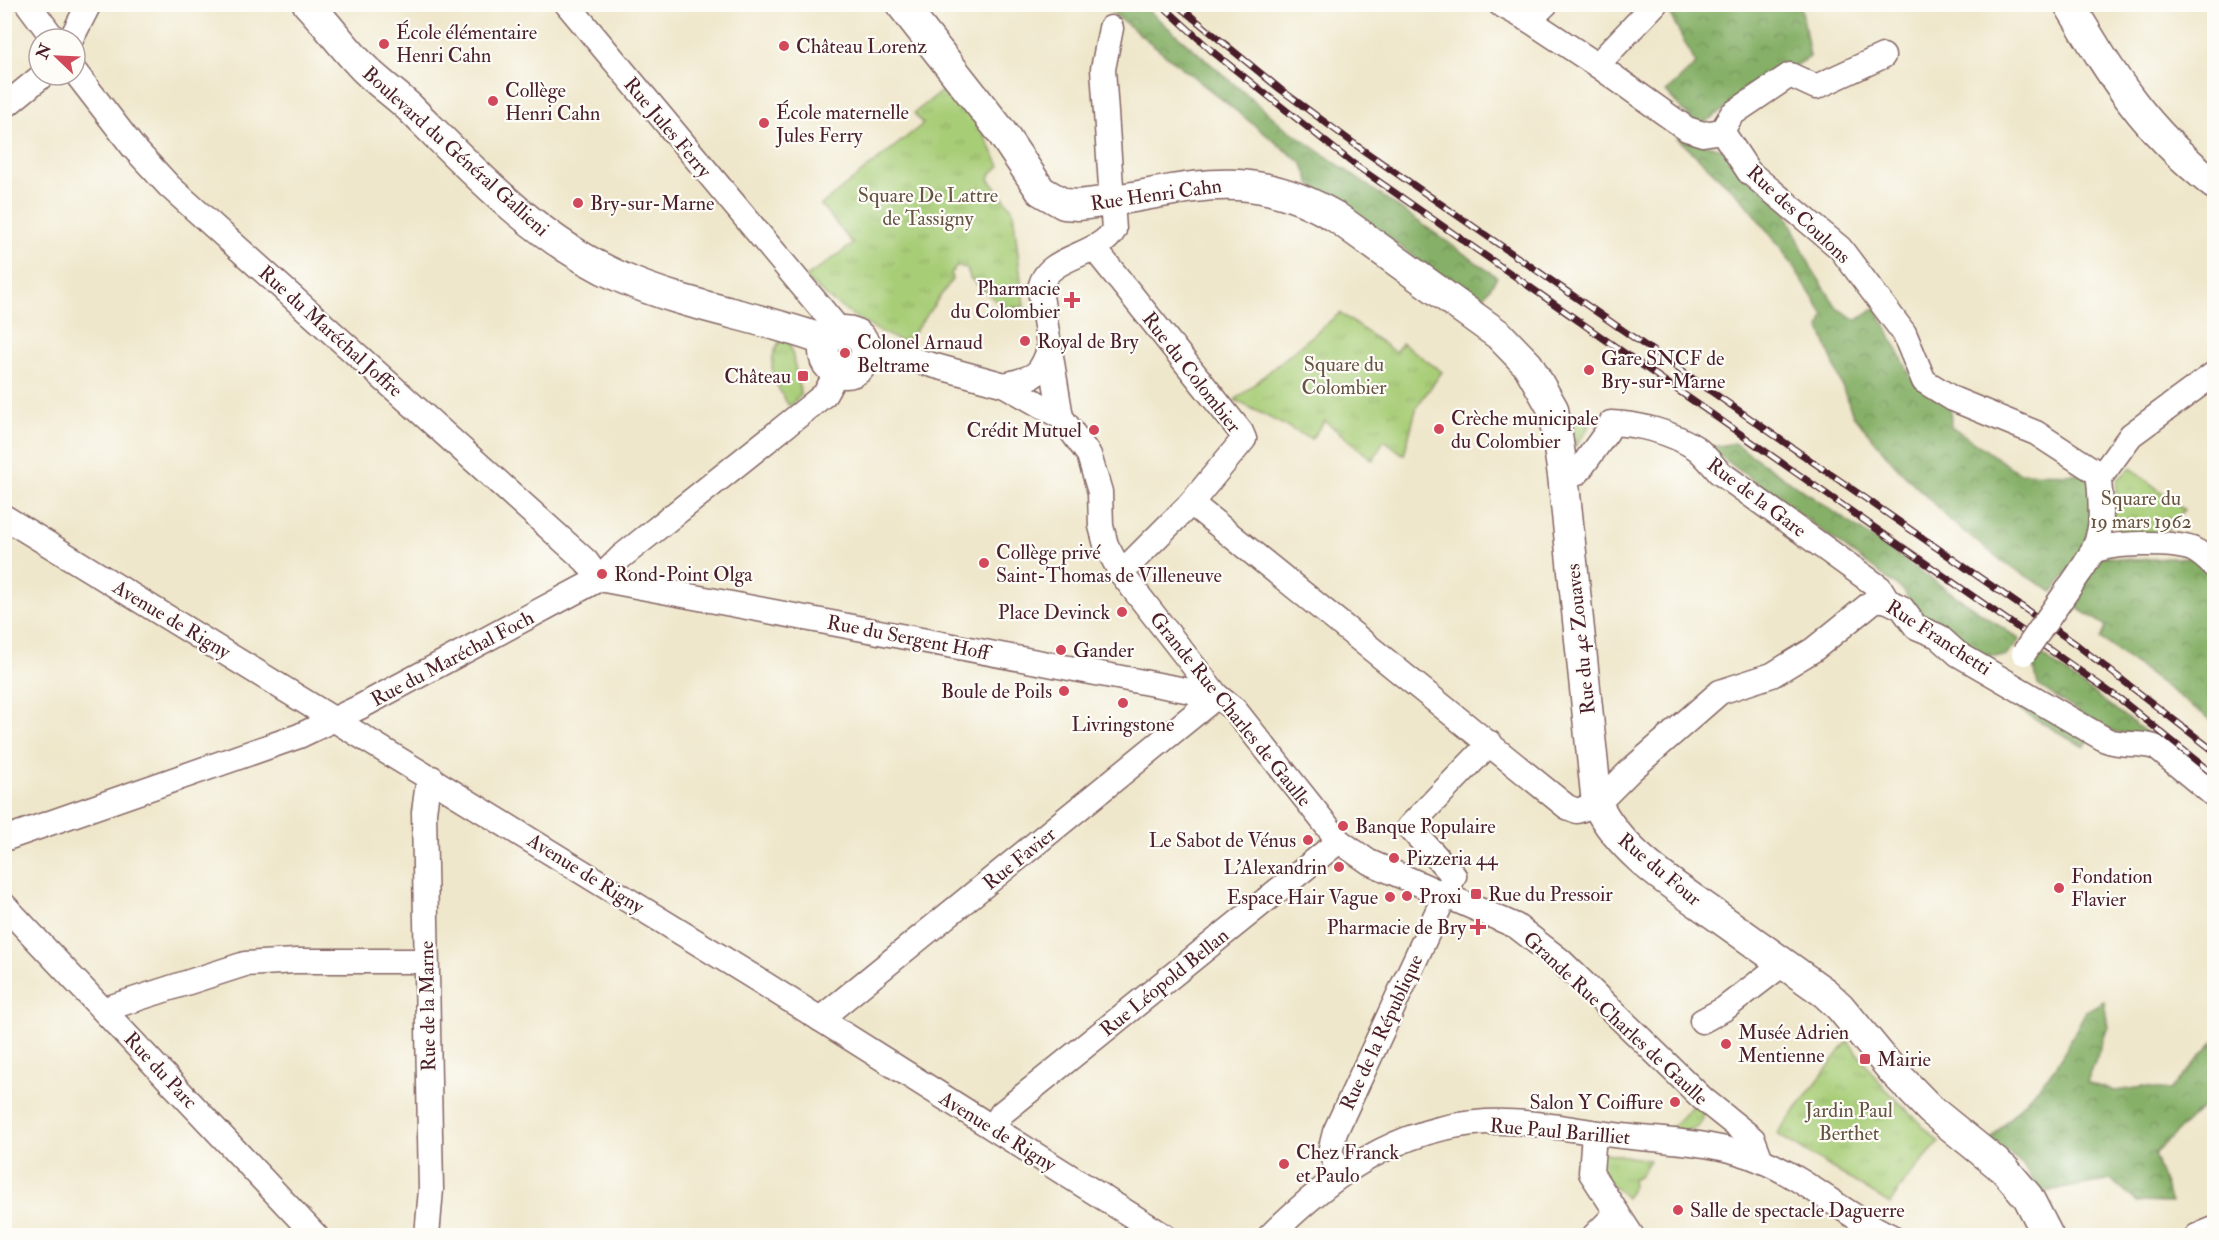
<svg xmlns="http://www.w3.org/2000/svg" width="2219" height="1240" viewBox="0 0 2219 1240" font-family="'IM FELL Double Pica',serif">
<defs>
<pattern id="grass-tufts" width="24" height="20" patternUnits="userSpaceOnUse" patternTransform="scale(1.5)"><rect width="24" height="20" fill="#a8cd77"/><path d="M3 7l-1-3M5 7V3M7 7l1-3M15 17l-1-3M17 17v-4M19 17l1-3" fill="none" stroke="#92b067"/></pattern>
<pattern id="forest-crowns" width="20" height="18" patternUnits="userSpaceOnUse" patternTransform="scale(1.5)"><rect width="20" height="18" fill="#86b068"/><path d="M2 6a3 3 0 1 1 6 0M12 15a3 3 0 1 1 6 0" fill="none" stroke="#708f56"/></pattern>
</defs>
<rect width="100%" height="100%" fill="#fdfcf7"/>
<filter id="ink" filterUnits="userSpaceOnUse"><feTurbulence type="fractalNoise" baseFrequency=".0167" numOctaves="2"/><feDisplacementMap in="SourceGraphic" scale="12" xChannelSelector="R" yChannelSelector="G"/><feConvolveMatrix kernelMatrix="1 2 1 2 8 2 1 2 1" color-interpolation-filters="sRGB"/></filter>
<filter id="wash" filterUnits="userSpaceOnUse"><feTurbulence type="fractalNoise" baseFrequency=".008" numOctaves="4" result="noise"/><feDisplacementMap in="SourceGraphic" scale="24" xChannelSelector="R" yChannelSelector="G"/><feGaussianBlur stdDeviation="1.35" result="paint"/><feColorMatrix in="noise" values="0 0 0 0 0 0 0 0 0 0 0 0 0 0 0 0 0 1.4 0 .05"/><feComposite in="paint" operator="in"/></filter>
<g filter="url(#wash)">
<rect width="100%" height="100%" fill="#efe7cb"/>
<g fill="url(#grass-tufts)" stroke="#797651" stroke-width="1.5">
<path d="M947 87 982 131 1000 166 991 173 989 179 1013 210 1024 307 1005 309 970 278 967 268 957 266 951 273 952 280 906 343C868 329 836 306 805 278L853 244 821 205 923 124 914 113Z"/>
<polygon points="1340,313 1395,352 1402,343 1442,372 1417,406 1404,455 1384,440 1373,460 1325,421 1311,439 1235,400"/>
<path d="M780 341 790 343 801 395 789 406C775 385 764 365 780 341Z"/>
<circle cx="846" cy="352" r="9"/>
<polygon points="1569,412 1590,425 1576,446"/>
<path d="M2131 468 2184 510 2163 537 2122 534C2109 522 2116 496 2117 480Z"/>
<polygon points="1848,1041 1880,1083 1939,1142 1905,1181 1890,1204 1777,1134"/>
<path d="M1696 1102 1704 1114C1702 1133 1684 1131 1669 1130Z"/>
<polygon points="1592,1151 1650,1160 1640,1176 1632,1180 1633,1186 1626,1198 1587,1160"/>
</g>
<g fill="url(#forest-crowns)" stroke="#68684a" stroke-width="1.5">
<polygon points="1668,4 1801,5 1810,57 1698,126 1666,92 1696,64 1666,7"/>
<polygon points="1103,5 1142,5 1282,125 1497,277 1479,305 1336,199 1311,186 1303,164"/>
<polygon points="1676,137 1722,149 1785,211 1812,269 1838,309 1857,320 1876,308 1915,384 1950,405 1951,426 2019,473 2086,474 2092,483 2090,539 2053,592 2006,564 1954,524 1896,466 1853,415 1820,328 1824,315 1781,248 1741,198"/>
<polygon points="1734,443 2020,640 2006,656 1983,656 1917,612 1904,591 1709,448"/>
<polygon points="2102,556 2136,560 2189,557 2201,563 2214,578 2214,722 2101,639 2106,626 2070,603"/>
<polygon points="2039,653 2151,736 2115,732 2092,721 2038,685 2034,666"/>
<polygon points="2027,693 2095,733 2084,747 2018,709"/>
<polygon points="2104,1001 2108,1027 2087,1083 2115,1091 2143,1087 2170,1090 2214,1041 2214,1096 2154,1154 2171,1203 2137,1202 2111,1180 2039,1193 2023,1165 1991,1139 2056,1067 2086,1011"/>
</g>
</g>
<g filter="url(#ink)">
<g fill="none" stroke-linecap="round" stroke-linejoin="round">
<defs>
<g id="minor">
<polyline points="28,4 54,39"/>
<polyline points="567,4 840,331"/>
<polyline points="1500,4 1529,20 1597,65 1687,129 1703,134 1722,131 1749,172 1840,248 1904,333 1924,381 1953,399 2036,433 2096,472 2099,479"/>
<polyline points="1529,20 1546,4"/>
<path d="M1111 28 1103 69 1114 230C1098 258 1044 255 1040 290L1061 417 1089 455 1100 492 1101 526 1106 545 1121 573 1217 696 1235 710 1339 841 1369 862 1516 926 1561 961 1703 1099 1753 1139 1761 1160"/>
<polyline points="71,39 89,4"/>
<polyline points="1597,65 1655,4"/>
<polyline points="75,72 133,147 169,186 586,561 599,579"/>
<polyline points="4,107 43,75"/>
<polyline points="1722,131 1732,114 1790,75 1816,87 1883,56"/>
<polyline points="1094,248 1241,432 1244,439 1191,503 1121,573"/>
<polyline points="866,347 1005,385 1061,417"/>
<path d="M1005 385C1035 377 1040 377 1050 347"/>
<path d="M1563 475 1578 472 1607 432 1611 423C1639 424 1671 432 1696 448 1704 454 1712 464 1719 472L1880 588 1888 601"/>
<path d="M1191 503 1567 807 1577 811 1597 804 1632 769 1720 692 1772 675 1813 650 1876 599 1888 601 1902 608 1916 627 1938 636 1958 654 2106 740C2123 747 2141 741 2157 748L2214 795"/>
<polyline points="4,517 755,978 1164,1236"/>
<path d="M2094 551C2113 542 2172 542 2192 549 2201 553 2207 559 2214 566"/>
<path d="M2080 572C2105 536 2102 520 2099 479L2131 435 2214 374"/>
<polyline points="599,579 1217,696"/>
<polyline points="4,839 299,736 360,707 599,579 621,557 808,408 825,394 837,372"/>
<polyline points="4,905 316,1236"/>
<polyline points="105,1009 245,964 296,961 425,961"/>
<polyline points="820,1019 1217,696"/>
<polyline points="1702,1021 1724,1009 1784,963"/>
<polyline points="993,1127 1002,1113 1339,841"/>
<polyline points="1594,1133 1591,1173 1632,1236"/>
<polyline points="1340,1173 1330,1152 1335,1132 1454,876 1409,827 1490,743"/>
<polyline points="427,1236 431,1189 424,812 427,790 432,778"/>
<path d="M1270 1236C1330 1176 1397 1127 1486 1122 1531 1120 1577 1131 1622 1136 1667 1141 1718 1142 1760 1160 1807 1179 1844 1215 1890 1236"/>
<polyline points="1594,1236 1617,1213"/>
<polyline points="2197,1236 2214,1229"/>
</g>
<g id="major">
<path d="M308 4C326 23 341 44 359 63 374 80 393 92 410 108 474 172 538 241 622 278 687 307 760 316 826 341"/>
<path d="M901 4 1000 130 1041 191 1064 204 1078 205C1179 195 1238 159 1336 217L1499 335 1528 365 1553 409 1563 475 1597 804C1622 855 1678 888 1724 921 1758 945 1791 969 1825 993L1840 1007 1893 1071 1931 1110 2005 1170 2028 1197 2048 1236"/>
<path d="M2069 4C2114 79 2144 129 2214 184"/>
<circle cx="845" cy="352" r="21"/>
</g>
</defs>
<use href="#minor" stroke="#846563" stroke-width="27"/>
<use href="#major" stroke="#846563" stroke-width="33"/>
<use href="#minor" stroke="#fff" stroke-width="24"/>
<use href="#major" stroke="#fff" stroke-width="30"/>
<defs>
<g id="rail">
<polyline points="1161,4 1213,52 1351,162 2120,699 2214,775"/>
<polyline points="1176,4 1280,89 1360,148 2077,645 2214,751"/>
</g>
</defs>
<use href="#rail" stroke="#4a1f2b" stroke-width="7"/>
<use href="#rail" stroke="#fdfcf7" stroke-width="4.5" stroke-dasharray="14" stroke-linecap="butt"/>
<defs>
<polyline id="minor-bridge" points="2024,653 2080,572"/>
</defs>
<use href="#minor-bridge" stroke="#846563" stroke-width="27" stroke-linecap="butt"/>
<use href="#minor-bridge" stroke="#fff" stroke-width="24"/>
</g>
</g>
<g fill="#d1495b" stroke="#fdfcf7" stroke-width="2">
<circle cx="384" cy="44" r="6"/>
<circle cx="784" cy="46" r="6"/>
<circle cx="493" cy="101" r="6"/>
<circle cx="764" cy="123" r="6"/>
<circle cx="578" cy="203" r="6"/>
<path d="M1069 291h6v6h6v6h-6v6h-6v-6h-6v-6h6z"/>
<circle cx="1025" cy="341" r="6"/>
<circle cx="845" cy="353" r="6"/>
<circle cx="1589" cy="370" r="6"/>
<rect x="797" y="370" width="12" height="12" rx="3"/>
<circle cx="1439" cy="429" r="6"/>
<circle cx="1094" cy="430" r="6"/>
<circle cx="984" cy="563" r="6"/>
<circle cx="602" cy="574" r="6"/>
<circle cx="1122" cy="612" r="6"/>
<circle cx="1061" cy="650" r="6"/>
<circle cx="1064" cy="691" r="6"/>
<circle cx="1123" cy="703" r="6"/>
<circle cx="1343" cy="826" r="6"/>
<circle cx="1308" cy="840" r="6"/>
<circle cx="1394" cy="858" r="6"/>
<circle cx="1339" cy="867" r="6"/>
<circle cx="2059" cy="888" r="6"/>
<rect x="1470" y="888" width="12" height="12" rx="3"/>
<circle cx="1407" cy="896" r="6"/>
<circle cx="1390" cy="897" r="6"/>
<path d="M1475 918h6v6h6v6h-6v6h-6v-6h-6v-6h6z"/>
<circle cx="1726" cy="1044" r="6"/>
<rect x="1859" y="1053" width="12" height="12" rx="3"/>
<circle cx="1675" cy="1102" r="6"/>
<circle cx="1284" cy="1164" r="6"/>
<circle cx="1678" cy="1210" r="6"/>
</g>
<g text-anchor="middle" stroke-width="4.5" stroke-linejoin="round" paint-order="stroke">
<g font-size="20" fill="#4a1f2b" stroke="#fdfcf7" text-anchor="start">
<text x="396" y="39">École élémentaire<tspan x="396" dy="23">Henri Cahn</tspan></text>
<text x="796" y="53">Château Lorenz</text>
<text x="505" y="97">Collège<tspan x="505" dy="23">Henri Cahn</tspan></text>
<text x="776" y="119">École maternelle<tspan x="776" dy="23">Jules Ferry</tspan></text>
<text x="590" y="210">Bry-sur-Marne</text>
<text x="1060" y="295" text-anchor="end">Pharmacie<tspan x="1060" dy="23">du Colombier</tspan></text>
<text x="1037" y="348">Royal de Bry</text>
<text x="857" y="349">Colonel Arnaud<tspan x="857" dy="23">Beltrame</tspan></text>
<text x="1601" y="365">Gare SNCF de<tspan x="1601" dy="23">Bry-sur-Marne</tspan></text>
<text x="791" y="383" text-anchor="end">Château</text>
<text x="1451" y="425">Crèche municipale<tspan x="1451" dy="23">du Colombier</tspan></text>
<text x="1082" y="437" text-anchor="end">Crédit Mutuel</text>
<text x="996" y="559">Collège privé<tspan x="996" dy="23">Saint-Thomas de Villeneuve</tspan></text>
<text x="614" y="581">Rond-Point Olga</text>
<text x="1110" y="619" text-anchor="end">Place Devinck</text>
<text x="1073" y="657">Gander</text>
<text x="1052" y="698" text-anchor="end">Boule de Poils</text>
<text x="1123" y="731" text-anchor="middle">Livringstone</text>
<text x="1355" y="833">Banque Populaire</text>
<text x="1296" y="847" text-anchor="end">Le Sabot de Vénus</text>
<text x="1406" y="865">Pizzeria 44</text>
<text x="1327" y="874" text-anchor="end">L'Alexandrin</text>
<text x="2071" y="883">Fondation<tspan x="2071" dy="23">Flavier</tspan></text>
<text x="1488" y="901">Rue du Pressoir</text>
<text x="1419" y="903">Proxi</text>
<text x="1378" y="904" text-anchor="end">Espace Hair Vague</text>
<text x="1466" y="934" text-anchor="end">Pharmacie de Bry</text>
<text x="1738" y="1039">Musée Adrien<tspan x="1738" dy="23">Mentienne</tspan></text>
<text x="1877" y="1066">Mairie</text>
<text x="1663" y="1109" text-anchor="end">Salon Y Coiffure</text>
<text x="1296" y="1159">Chez Franck<tspan x="1296" dy="23">et Paulo</tspan></text>
<text x="1690" y="1217">Salle de spectacle Daguerre</text>
</g>
<g font-size="20" fill="#4a1f2b" stroke="#fdfcf7">
<text transform="translate(668 127) rotate(50)" y="7">Rue Jules Ferry</text>
<text transform="translate(456 151) rotate(42)" y="7">Boulevard du Général Gallieni</text>
<text transform="translate(1156 194) rotate(-8)" y="7">Rue Henri Cahn</text>
<text transform="translate(1799 214) rotate(43)" y="7">Rue des Coulons</text>
<text transform="translate(331 331) rotate(42)" y="7">Rue du Maréchal Joffre</text>
<text transform="translate(1192 372) rotate(52)" y="7">Rue du Colombier</text>
<text transform="translate(1757 497) rotate(37)" y="7">Rue de la Gare</text>
<text transform="translate(172 619) rotate(31)" y="7">Avenue de Rigny</text>
<text transform="translate(908 637) rotate(11)" y="7">Rue du Sergent Hoff</text>
<text transform="translate(1939 637) rotate(33)" y="7">Rue Franchetti</text>
<text transform="translate(1580 639) rotate(-96)" y="7">Rue du 4e Zouaves</text>
<text transform="translate(452 658) rotate(-28)" y="7">Rue du Maréchal Foch</text>
<text transform="translate(1231 709) rotate(51)" y="7">Grande Rue Charles de Gaulle</text>
<text transform="translate(1019 858) rotate(-39)" y="7">Rue Favier</text>
<text transform="translate(1660 869) rotate(40)" y="7">Rue du Four</text>
<text transform="translate(586 873) rotate(32)" y="7">Avenue de Rigny</text>
<text transform="translate(1164 982) rotate(-39)" y="7">Rue Léopold Bellan</text>
<text transform="translate(427 1006) rotate(-91)" y="7">Rue de la Marne</text>
<text transform="translate(1616 1018) rotate(43)" y="7">Grande Rue Charles de Gaulle</text>
<text transform="translate(1381 1032) rotate(-65)" y="7">Rue de la République</text>
<text transform="translate(161 1070) rotate(47)" y="7">Rue du Parc</text>
<text transform="translate(998 1131) rotate(32)" y="7">Avenue de Rigny</text>
<text transform="translate(1560 1131) rotate(5)" y="7">Rue Paul Barilliet</text>
</g>
<g font-size="20" fill="#665342" stroke="#fdfcf7">
<text x="928" y="202">Square De Lattre<tspan x="928" dy="23">de Tassigny</tspan></text>
<text x="1344" y="371">Square du<tspan x="1344" dy="23">Colombier</tspan></text>
<text x="2141" y="505">Square du<tspan x="2141" dy="23">19 mars 1962</tspan></text>
<text x="1849" y="1117">Jardin Paul<tspan x="1849" dy="23">Berthet</tspan></text>
</g>
</g>
<rect width="2219" height="1240" fill="none" stroke="#fdfcf7" stroke-width="24"/>
<g transform="translate(57 57) rotate(293)"><circle r="28" fill="#fdfcf7" stroke="#b5a4a5" stroke-width="1.5"/>
<path d="M0-4.5L10 22L0 15L-10 22Z" fill="#d1495b"/>
<text y="-9" font-size="16" font-weight="bold" text-anchor="middle" fill="#4a1f2b">N</text>
</g>
</svg>
